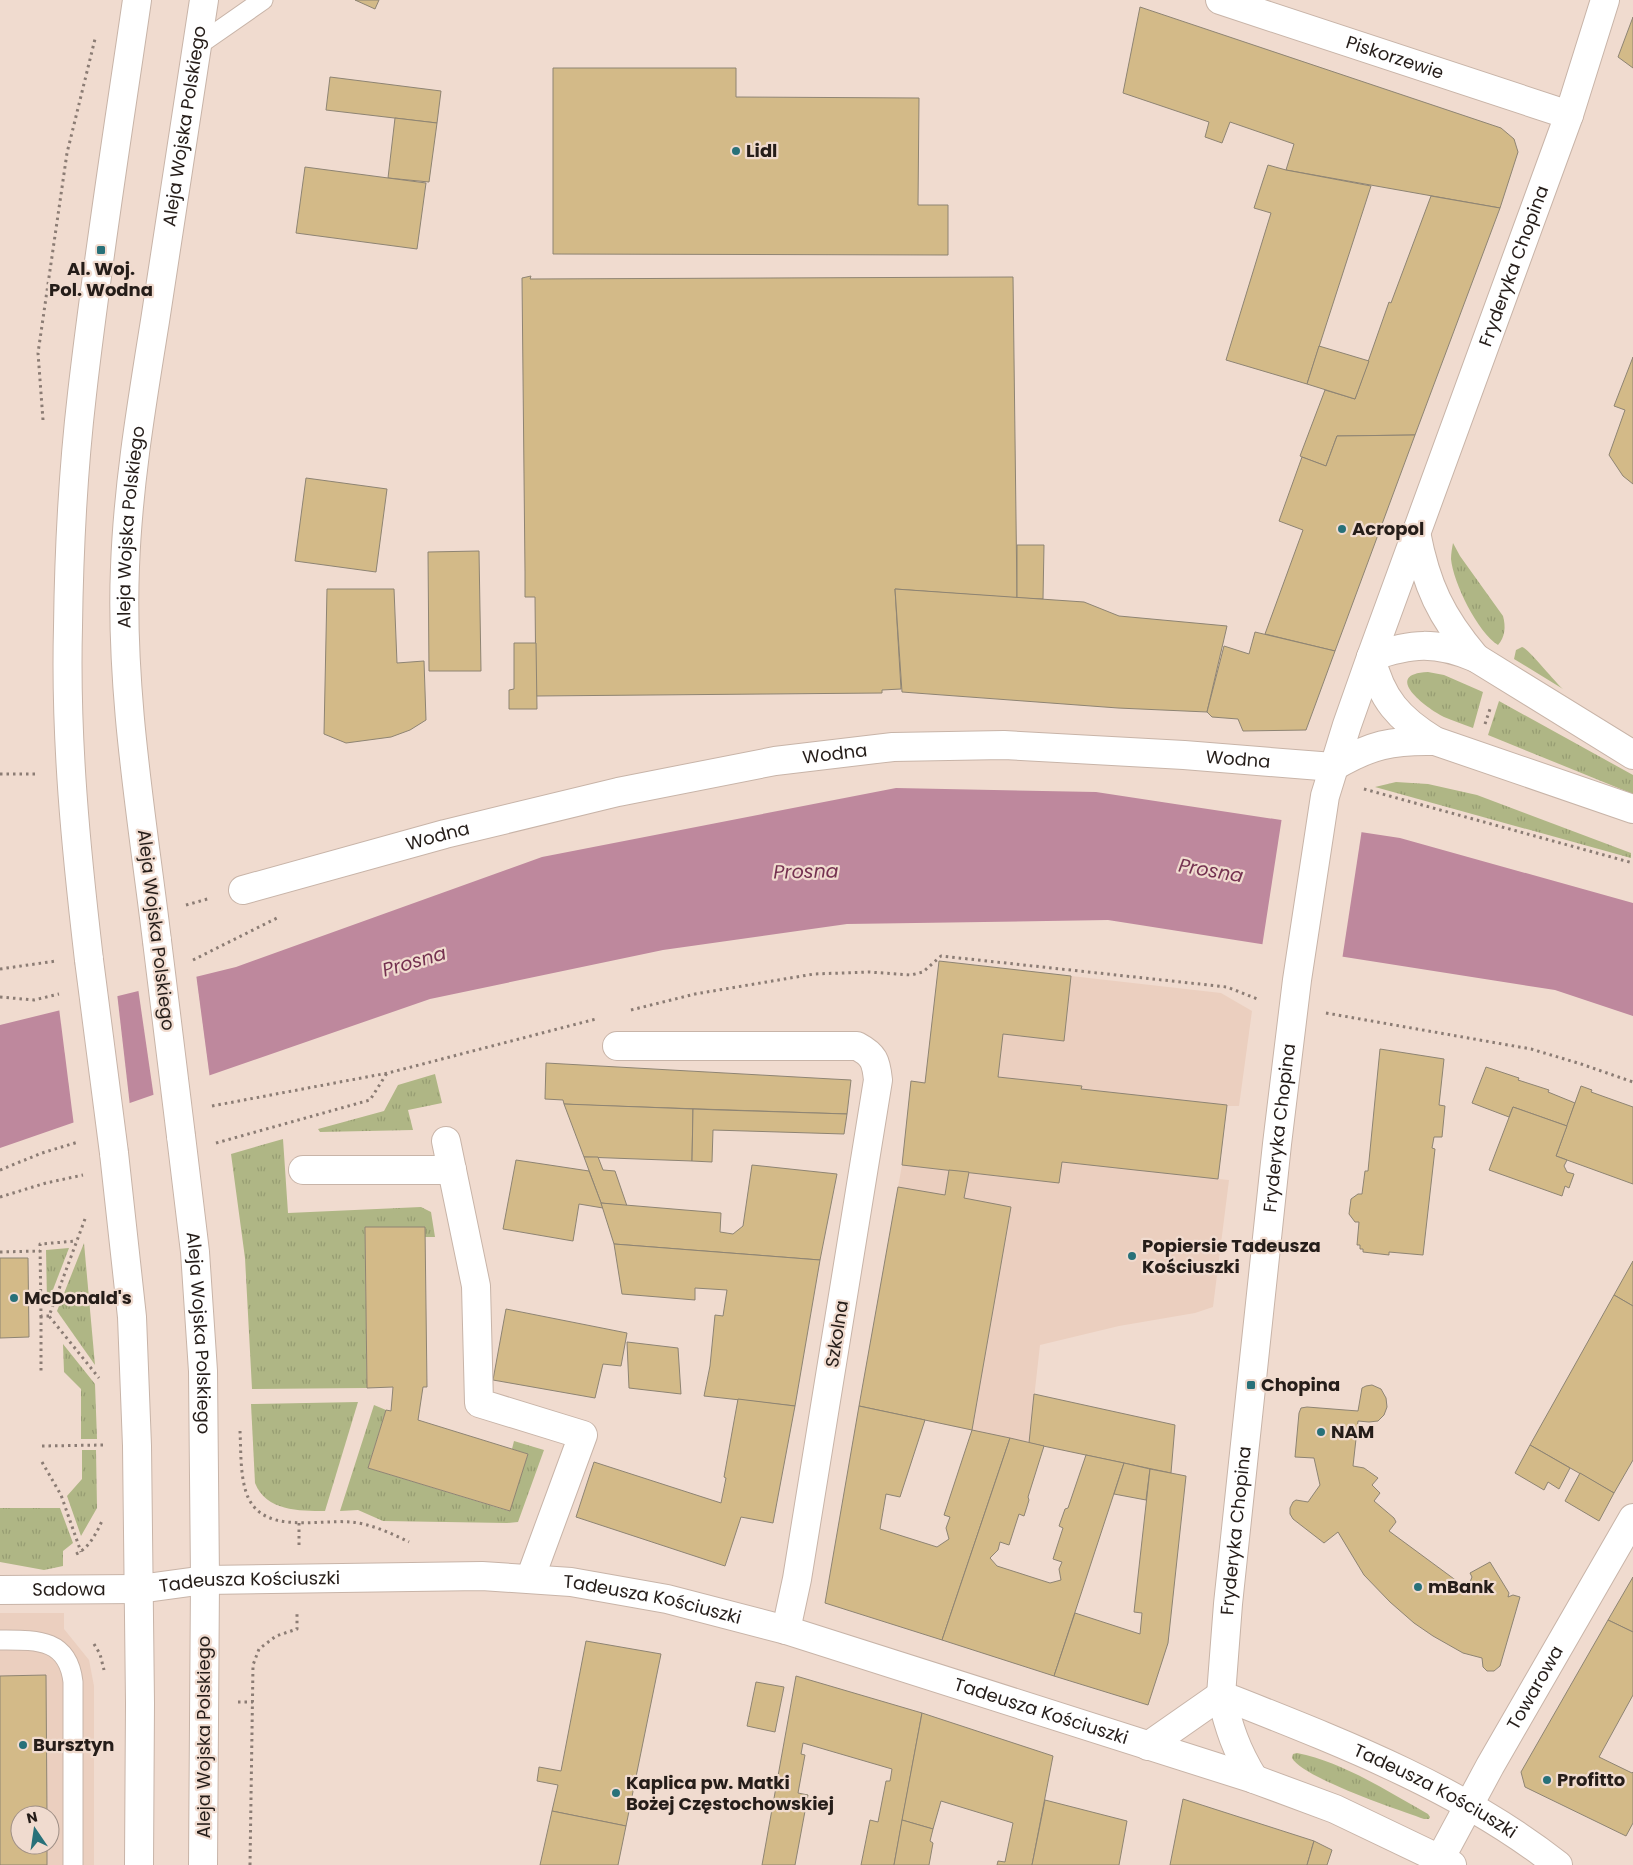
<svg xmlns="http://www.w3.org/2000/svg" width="1633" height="1865" viewBox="0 0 1633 1865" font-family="Poppins,sans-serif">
<defs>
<pattern id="grass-tufts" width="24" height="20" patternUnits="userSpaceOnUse" patternTransform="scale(1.25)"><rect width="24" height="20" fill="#afb685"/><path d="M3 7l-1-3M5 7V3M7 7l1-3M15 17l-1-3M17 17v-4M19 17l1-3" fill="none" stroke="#969c72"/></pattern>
</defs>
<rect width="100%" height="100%" fill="#f0dbcf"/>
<g fill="#ebcfbf" fill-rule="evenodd">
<polygon points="939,961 1221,993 1252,1011 1239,1106 1227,1106 1218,1179 1229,1180 1213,1307 1195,1313 1119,1326 1040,1345 1029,1443 859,1406 902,1165 911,1081 925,1082"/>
<path d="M0 1613H64V1629L89 1660 94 1686V1865H0ZM20 1815H50V1845H20Z"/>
</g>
<g fill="url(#grass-tufts)">
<path d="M1453 543 1460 556 1503 616C1506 627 1505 637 1498 645 1478 633 1453 582 1451 559 1451 554 1452 548 1453 543Z"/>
<path d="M1522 647C1528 648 1554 681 1563 689L1514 659 1516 650Z"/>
<path d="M1428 672 1444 675 1483 692 1473 728C1463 724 1453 721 1444 717 1426 708 1381 674 1428 672Z"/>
<polygon points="1499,701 1633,775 1633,794 1488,735"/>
<polygon points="1396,782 1428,784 1477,795 1631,853 1631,858 1375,787"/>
<polygon points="435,1074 442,1103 408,1110 413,1130 320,1132 318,1129 384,1111 398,1085"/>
<polygon points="283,1139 288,1213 421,1207 431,1212 435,1237 425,1237 425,1227 365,1228 367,1388 252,1389 245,1258 231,1154"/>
<polygon points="84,1243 95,1365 57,1311"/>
<polygon points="69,1248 49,1300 47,1300 46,1250"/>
<polygon points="63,1344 95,1384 97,1439 81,1439 81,1389 64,1372"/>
<path d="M358 1402 325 1511C299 1511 266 1511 255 1483L251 1404Z"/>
<polygon points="374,1405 386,1410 368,1468 509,1511 528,1454 512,1449 514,1441 544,1450 518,1522 507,1523 383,1521 358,1510 340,1511"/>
<polygon points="82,1450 96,1450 97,1508 81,1536 67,1496 82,1479"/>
<polygon points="0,1508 60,1508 73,1543 63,1551 63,1566 44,1570 0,1562"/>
<path d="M1297 1753C1343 1762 1387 1791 1428 1814L1430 1817 1429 1819H1424C1399 1810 1303 1778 1292 1758L1293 1754Z"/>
</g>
<polygon fill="#be889d" points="896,788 1096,792 1400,838 1633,903 1633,1016 1555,990 1108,920 847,924 663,950 430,999 0,1148 0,1025 236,967 542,857"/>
<g fill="#f0dbcf">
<polygon points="1282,817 1362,829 1342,960 1262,947"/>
<polygon points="196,974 210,1079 154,1098 138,988"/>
<polygon points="117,993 130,1106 74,1126 59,1008"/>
</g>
<g fill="#d3ba88" stroke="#8e8473">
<polygon points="355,0 379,0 375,9"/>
<polygon points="1140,7 1501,128 1514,139 1518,152 1500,208 1286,170 1294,144 1230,122 1222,143 1205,137 1209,122 1123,93"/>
<polygon points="1633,17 1633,68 1618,57"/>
<polygon points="553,68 736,68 736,97 919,98 918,205 948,205 948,255 553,254"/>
<polygon points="330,77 441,91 437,123 326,110"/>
<polygon points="395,118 437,123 429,182 388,178"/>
<polygon points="1268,165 1286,170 1371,186 1307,384 1226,360 1271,213 1254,208"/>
<polygon points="305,167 426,183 417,249 296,233"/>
<polygon points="1431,196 1500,208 1415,435 1337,436 1326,466 1302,457 1300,456 1325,390 1355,399 1389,302 1391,303"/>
<polygon points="531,276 530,279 1013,277 1017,598 895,589 901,689 882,690 882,693 536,696 535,597 525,597 525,572 522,278"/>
<polygon points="1319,346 1369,361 1355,399 1307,384"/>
<polygon points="1633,357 1633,484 1623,476 1609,455 1625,410 1614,406"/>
<polygon points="1415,435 1335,651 1265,634 1303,530 1279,521 1302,457 1326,466 1337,436"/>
<polygon points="306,478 387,489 376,572 295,561"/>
<polygon points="1017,545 1044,545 1043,599 1017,598"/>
<polygon points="479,551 481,671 429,671 428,552"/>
<polygon points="327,589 394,589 397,663 424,661 426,720 410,730 391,737 346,743 324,734"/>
<polygon points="895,589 1084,602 1119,616 1227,626 1207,712 1118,708 902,692"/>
<polygon points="1255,632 1335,651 1306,730 1243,731 1238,719 1212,717 1207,712 1224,646 1249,654"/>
<polygon points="514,643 536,643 537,709 509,709 509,690 514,689"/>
<polygon points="939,961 1071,976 1064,1041 1003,1034 998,1077 1082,1086 1081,1089 1227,1105 1218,1179 1062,1162 1059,1183 902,1165 911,1081 925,1083"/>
<polygon points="1380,1049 1444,1059 1439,1105 1445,1106 1442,1137 1434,1137 1432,1148 1435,1149 1423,1255 1389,1252 1389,1255 1363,1252 1363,1249 1360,1249 1360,1245 1357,1245 1359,1222 1355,1222 1349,1214 1351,1199 1358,1194 1362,1194 1365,1171 1368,1171"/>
<polygon points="546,1063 832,1079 851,1080 847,1114 582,1105 564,1104 563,1100 545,1099"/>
<polygon points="1486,1067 1519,1078 1518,1080 1549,1090 1548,1092 1575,1103 1567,1126 1513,1107 1509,1117 1472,1103"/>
<polygon points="1581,1086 1592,1090 1591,1092 1633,1107 1633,1184 1556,1156"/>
<polygon points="564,1104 693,1109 692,1161 584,1157"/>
<polygon points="1513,1107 1567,1126 1556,1156 1567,1160 1564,1166 1567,1172 1574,1174 1569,1188 1565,1186 1562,1196 1489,1170"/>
<polygon points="693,1109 721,1110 847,1114 844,1134 713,1130 712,1162 692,1161"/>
<polygon points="584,1157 598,1157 603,1170 615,1171 627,1206 601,1203"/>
<polygon points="516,1160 589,1171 603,1208 579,1204 573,1241 503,1229"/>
<polygon points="752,1165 837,1174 820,1260 614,1244 601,1203 721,1213 720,1232 733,1234 743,1226"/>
<polygon points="949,1170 969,1172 964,1198 1011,1207 972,1430 859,1406 898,1187 945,1195"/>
<polygon points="365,1227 425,1227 427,1387 423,1387 418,1420 528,1454 510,1511 368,1468 386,1410 391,1411 393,1387 367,1388"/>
<polygon points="614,1244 820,1260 795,1406 704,1396 710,1366 715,1315 723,1316 727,1290 695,1288 695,1300 622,1294"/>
<polygon points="0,1258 28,1258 29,1337 0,1338"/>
<polygon points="1633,1261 1633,1306 1614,1295"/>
<polygon points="1614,1295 1633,1306 1633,1460 1614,1493 1530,1445"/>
<polygon points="506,1309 627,1333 621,1366 603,1364 595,1398 493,1380"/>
<polygon points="627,1342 678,1348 681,1394 629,1388"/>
<polygon points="1372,1385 1381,1389 1386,1398 1387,1407 1384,1415 1378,1421 1369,1422 1358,1421 1353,1466 1364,1468 1378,1478 1372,1485 1380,1493 1374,1501 1394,1518 1396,1522 1389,1531 1469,1590 1472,1586 1470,1582 1472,1577 1470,1573 1490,1562 1509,1593 1508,1597 1513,1595 1520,1597 1500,1666 1494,1671 1487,1671 1483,1667 1482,1658 1463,1653 1433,1636 1414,1623 1390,1602 1364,1575 1338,1532 1324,1543 1293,1519 1290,1514 1290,1508 1293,1502 1296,1500 1308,1502 1320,1485 1314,1458 1295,1457 1299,1413 1301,1408 1307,1407 1358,1411 1362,1388 1366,1386"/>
<polygon points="1034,1394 1175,1425 1171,1473 1029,1443"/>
<polygon points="738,1399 795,1406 773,1523 741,1517 725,1566 576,1517 594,1462 721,1503 726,1478 724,1477"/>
<polygon points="859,1406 925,1420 900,1497 886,1494 880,1529 937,1547 949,1539 946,1528 950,1517 944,1515 972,1430 1010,1438 942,1640 825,1603"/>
<polygon points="1010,1438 1044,1446 1028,1497 1029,1500 1024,1516 1019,1514 1009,1545 1000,1542 998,1550 990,1558 997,1566 1050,1583 1061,1580 1059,1569 1062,1562 1053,1559 1063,1528 1059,1526 1065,1509 1068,1508 1086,1455 1124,1463 1054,1676 942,1640"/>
<polygon points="1530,1445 1570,1468 1559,1489 1548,1482 1544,1490 1515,1473"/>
<polygon points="1124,1463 1150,1469 1146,1500 1114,1494"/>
<polygon points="1150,1469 1186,1476 1168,1643 1148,1705 1054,1676 1075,1613 1140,1634 1142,1613 1134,1612"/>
<polygon points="1580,1473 1614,1493 1599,1521 1565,1501"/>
<polygon points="1633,1577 1633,1632 1608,1620"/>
<polygon points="1608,1620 1633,1632 1633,1695 1599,1757 1632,1773 1633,1772 1633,1823 1626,1836 1525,1787 1521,1772"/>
<polygon points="586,1641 661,1654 626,1826 552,1811 558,1785 537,1781 539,1767 561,1771"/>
<polygon points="46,1675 47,1815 20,1815 20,1845 47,1845 47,1865 0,1865 0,1676"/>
<polygon points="796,1676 922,1713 894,1865 861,1865 870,1820 878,1822 886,1781 890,1781 892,1769 803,1743 801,1754 805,1755 798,1793 808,1795 795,1865 762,1865"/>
<polygon points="756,1682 784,1687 775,1732 747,1726"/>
<polygon points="922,1713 1053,1756 1032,1865 997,1865 998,1861 1005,1862 1013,1823 941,1801 933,1829 902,1820"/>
<polygon points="1183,1799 1314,1841 1307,1865 1170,1865"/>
<polygon points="1045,1800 1127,1821 1119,1865 1032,1865"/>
<polygon points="552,1811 626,1826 618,1865 540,1865"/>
<polygon points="902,1820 933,1829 930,1841 933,1843 929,1865 894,1865"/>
<polygon points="1314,1841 1332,1850 1327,1865 1307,1865"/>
</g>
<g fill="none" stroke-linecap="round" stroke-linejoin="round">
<defs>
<g id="service">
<polyline points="197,46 263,0"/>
<path d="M0 1640C36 1640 68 1638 73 1682V1865"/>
</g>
<g id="minor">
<path id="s1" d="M1220 0 1569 115"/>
<path d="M1416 532C1426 585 1441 617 1476 658"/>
<path d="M1371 657C1381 699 1399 719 1435 741L1633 809"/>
<path d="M1371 657C1412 643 1435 641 1476 658L1633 755"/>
<path id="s2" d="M243 890 445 834 618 792 775 761 893 747 1004 745 1184 755 1333 767C1370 745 1392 740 1435 741"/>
<path d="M617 1046H857C874 1055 876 1061 878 1080L797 1579 786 1630"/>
<polyline points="446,1141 476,1286 479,1403 583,1435 530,1579"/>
<polyline points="303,1170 452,1170"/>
<path id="s3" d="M0 1590 139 1589"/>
<path id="s4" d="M1221 1695 1228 1604 1277 1144 1297 980 1325 796 1347 725 1371 657 1569 115 1605 0"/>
<path id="s5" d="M1440 1859 1490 1766 1633 1518"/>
</g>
<g id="tertiary">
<path id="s6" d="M139 1589 205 1580 482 1576 571 1582 667 1599 786 1630 1254 1779 1335 1809 1452 1865"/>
<path id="s7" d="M1221 1695C1337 1741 1459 1787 1558 1865"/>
<path d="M1221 1695C1229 1728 1236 1750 1254 1779"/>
<polyline points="1148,1746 1221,1695"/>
</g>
<g id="secondary">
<path id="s8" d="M157 941C142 817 120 692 125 567 128 484 142 402 155 321 171 214 187 107 204 0"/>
<path d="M89 960C76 849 65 739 68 627 69 549 73 471 82 394 97 262 118 131 137 0"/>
<path id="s9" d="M181 1136 195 1252 203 1371 205 1580 203 1865"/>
<polyline points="114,1153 132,1317 137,1446 140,1703 139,1865"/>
</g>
</defs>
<use href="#service" stroke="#c8b4a8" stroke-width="21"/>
<use href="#minor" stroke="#c8b4a8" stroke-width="30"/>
<use href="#tertiary" stroke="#c8b4a8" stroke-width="30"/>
<use href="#secondary" stroke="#c8b4a8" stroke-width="30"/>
<g stroke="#8b7c74" stroke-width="3" stroke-dasharray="2.5 4" stroke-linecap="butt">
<polyline points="43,420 38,353 67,153 95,39"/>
<polyline points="1485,724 1491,706"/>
<polyline points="0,774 37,774"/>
<polyline points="1364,789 1633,863"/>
<polyline points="186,905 211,898"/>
<polyline points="193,960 279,917"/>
<polyline points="0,969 56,961"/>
<polyline points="0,997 34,1000 59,994"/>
<polyline points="631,1010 695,994 814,974 869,972 911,975 923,972 941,956 1227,987 1260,1000"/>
<polyline points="1326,1013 1531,1049 1581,1064 1633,1082"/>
<polyline points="212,1106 388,1073 596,1019"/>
<polyline points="216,1143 370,1100 387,1073"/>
<polyline points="0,1170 42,1153 78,1142"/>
<polyline points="0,1197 46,1183 83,1175"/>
<polyline points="85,1219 49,1316 99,1378"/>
<polyline points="0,1252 40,1251"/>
<polyline points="41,1316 41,1372"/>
<polyline points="49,1316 41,1316 40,1244 77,1241"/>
<path d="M240 1431C241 1450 240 1473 246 1492 260 1536 317 1519 351 1522 371 1524 391 1533 409 1542"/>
<polyline points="42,1446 104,1445"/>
<polyline points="42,1462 61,1495 81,1552"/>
<polyline points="299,1545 299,1523"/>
<path d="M76 1554C89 1548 96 1534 102 1521"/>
<polyline points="94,1644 100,1654 104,1670"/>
<polyline points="238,1702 253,1702"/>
<polyline points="250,1865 253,1665 259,1649 276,1636 297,1629 297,1611"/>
</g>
<use href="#service" stroke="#fff" stroke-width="19"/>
<use href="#minor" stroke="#fff" stroke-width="28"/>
<use href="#tertiary" stroke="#fff" stroke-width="28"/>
<use href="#secondary" stroke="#fff" stroke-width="28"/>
<defs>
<g id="secondary-bridge">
<polyline points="157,941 181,1136"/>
<polyline points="89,960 114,1153"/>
</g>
</defs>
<use href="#secondary-bridge" stroke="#c8b4a8" stroke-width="30" stroke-linecap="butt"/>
<use href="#secondary-bridge" stroke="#fff" stroke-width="28"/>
</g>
<g fill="#287179" stroke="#f0dbcf" stroke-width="2">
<circle cx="736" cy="151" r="5"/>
<rect x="96" y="245" width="10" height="10" rx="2.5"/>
<circle cx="1342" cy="529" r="5"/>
<circle cx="1132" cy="1256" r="5"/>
<circle cx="14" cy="1298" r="5"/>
<rect x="1246" y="1380" width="10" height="10" rx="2.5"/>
<circle cx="1321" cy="1432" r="5"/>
<circle cx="1418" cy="1587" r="5"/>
<circle cx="23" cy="1745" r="5"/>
<circle cx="1547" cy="1780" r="5"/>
<circle cx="616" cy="1793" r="5"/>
</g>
<g text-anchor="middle" stroke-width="4.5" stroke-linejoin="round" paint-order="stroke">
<g font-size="18" fill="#251d19" stroke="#f0dbcf">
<text dy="6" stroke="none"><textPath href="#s1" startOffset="184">Piskorzewie</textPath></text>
<text dy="6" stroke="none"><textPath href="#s8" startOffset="821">Aleja Wojska Polskiego</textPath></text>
<text dy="6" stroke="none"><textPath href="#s4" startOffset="1468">Fryderyka Chopina</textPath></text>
<text dy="6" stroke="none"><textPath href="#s8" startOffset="416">Aleja Wojska Polskiego</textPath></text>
<text dy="6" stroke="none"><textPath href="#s2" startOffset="608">Wodna</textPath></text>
<text dy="6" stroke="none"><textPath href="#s2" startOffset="1012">Wodna</textPath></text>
<text dy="6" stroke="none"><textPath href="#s2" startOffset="202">Wodna</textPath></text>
<text transform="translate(156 930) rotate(83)" y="6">Aleja Wojska Polskiego</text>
<text dy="6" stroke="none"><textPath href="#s4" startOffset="570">Fryderyka Chopina</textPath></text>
<text dy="6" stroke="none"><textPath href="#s9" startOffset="198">Aleja Wojska Polskiego</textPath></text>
<text transform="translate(837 1334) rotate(-81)" y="6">Szkolna</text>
<text dy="6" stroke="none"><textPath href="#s4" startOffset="165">Fryderyka Chopina</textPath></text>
<text dy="6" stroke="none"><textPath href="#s6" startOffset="111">Tadeusza Kościuszki</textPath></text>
<text dy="6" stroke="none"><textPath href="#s3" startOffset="69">Sadowa</textPath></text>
<text dy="6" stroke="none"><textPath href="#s6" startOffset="516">Tadeusza Kościuszki</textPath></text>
<text dy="6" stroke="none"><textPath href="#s5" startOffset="196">Towarowa</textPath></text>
<text dy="6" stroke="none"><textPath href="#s6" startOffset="921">Tadeusza Kościuszki</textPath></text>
<text transform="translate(204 1737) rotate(-90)" y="6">Aleja Wojska Polskiego</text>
<text dy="6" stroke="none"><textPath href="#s7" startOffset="235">Tadeusza Kościuszki</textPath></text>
</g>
<g font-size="18" font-weight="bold" fill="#251d19" stroke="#f0dbcf" text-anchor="start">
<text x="746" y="157">Lidl</text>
<text x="101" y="275" text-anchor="middle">Al. Woj.<tspan x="101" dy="21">Pol. Wodna</tspan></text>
<text x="1352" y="535">Acropol</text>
<text x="1142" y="1252">Popiersie Tadeusza<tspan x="1142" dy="21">Kościuszki</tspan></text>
<text x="24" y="1304">McDonald's</text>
<text x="1261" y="1391">Chopina</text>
<text x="1331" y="1438">NAM</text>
<text x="1428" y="1593">mBank</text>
<text x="33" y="1751">Bursztyn</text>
<text x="1557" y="1786">Profitto</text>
<text x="626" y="1789">Kaplica pw. Matki<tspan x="626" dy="21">Bożej Częstochowskiej</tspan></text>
</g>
<g font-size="19" font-style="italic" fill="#743150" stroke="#f0dbcf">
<text transform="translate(1211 870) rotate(10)" y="7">Prosna</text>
<text transform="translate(806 871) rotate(-1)" y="7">Prosna</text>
<text transform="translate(414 961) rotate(-16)" y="7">Prosna</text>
</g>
</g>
<g transform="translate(35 1830) rotate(347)"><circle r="24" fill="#f0dbcf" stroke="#9f8f86"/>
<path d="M0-4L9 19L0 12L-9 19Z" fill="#287179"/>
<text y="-8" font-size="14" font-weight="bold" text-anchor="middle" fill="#251d19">N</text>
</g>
</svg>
